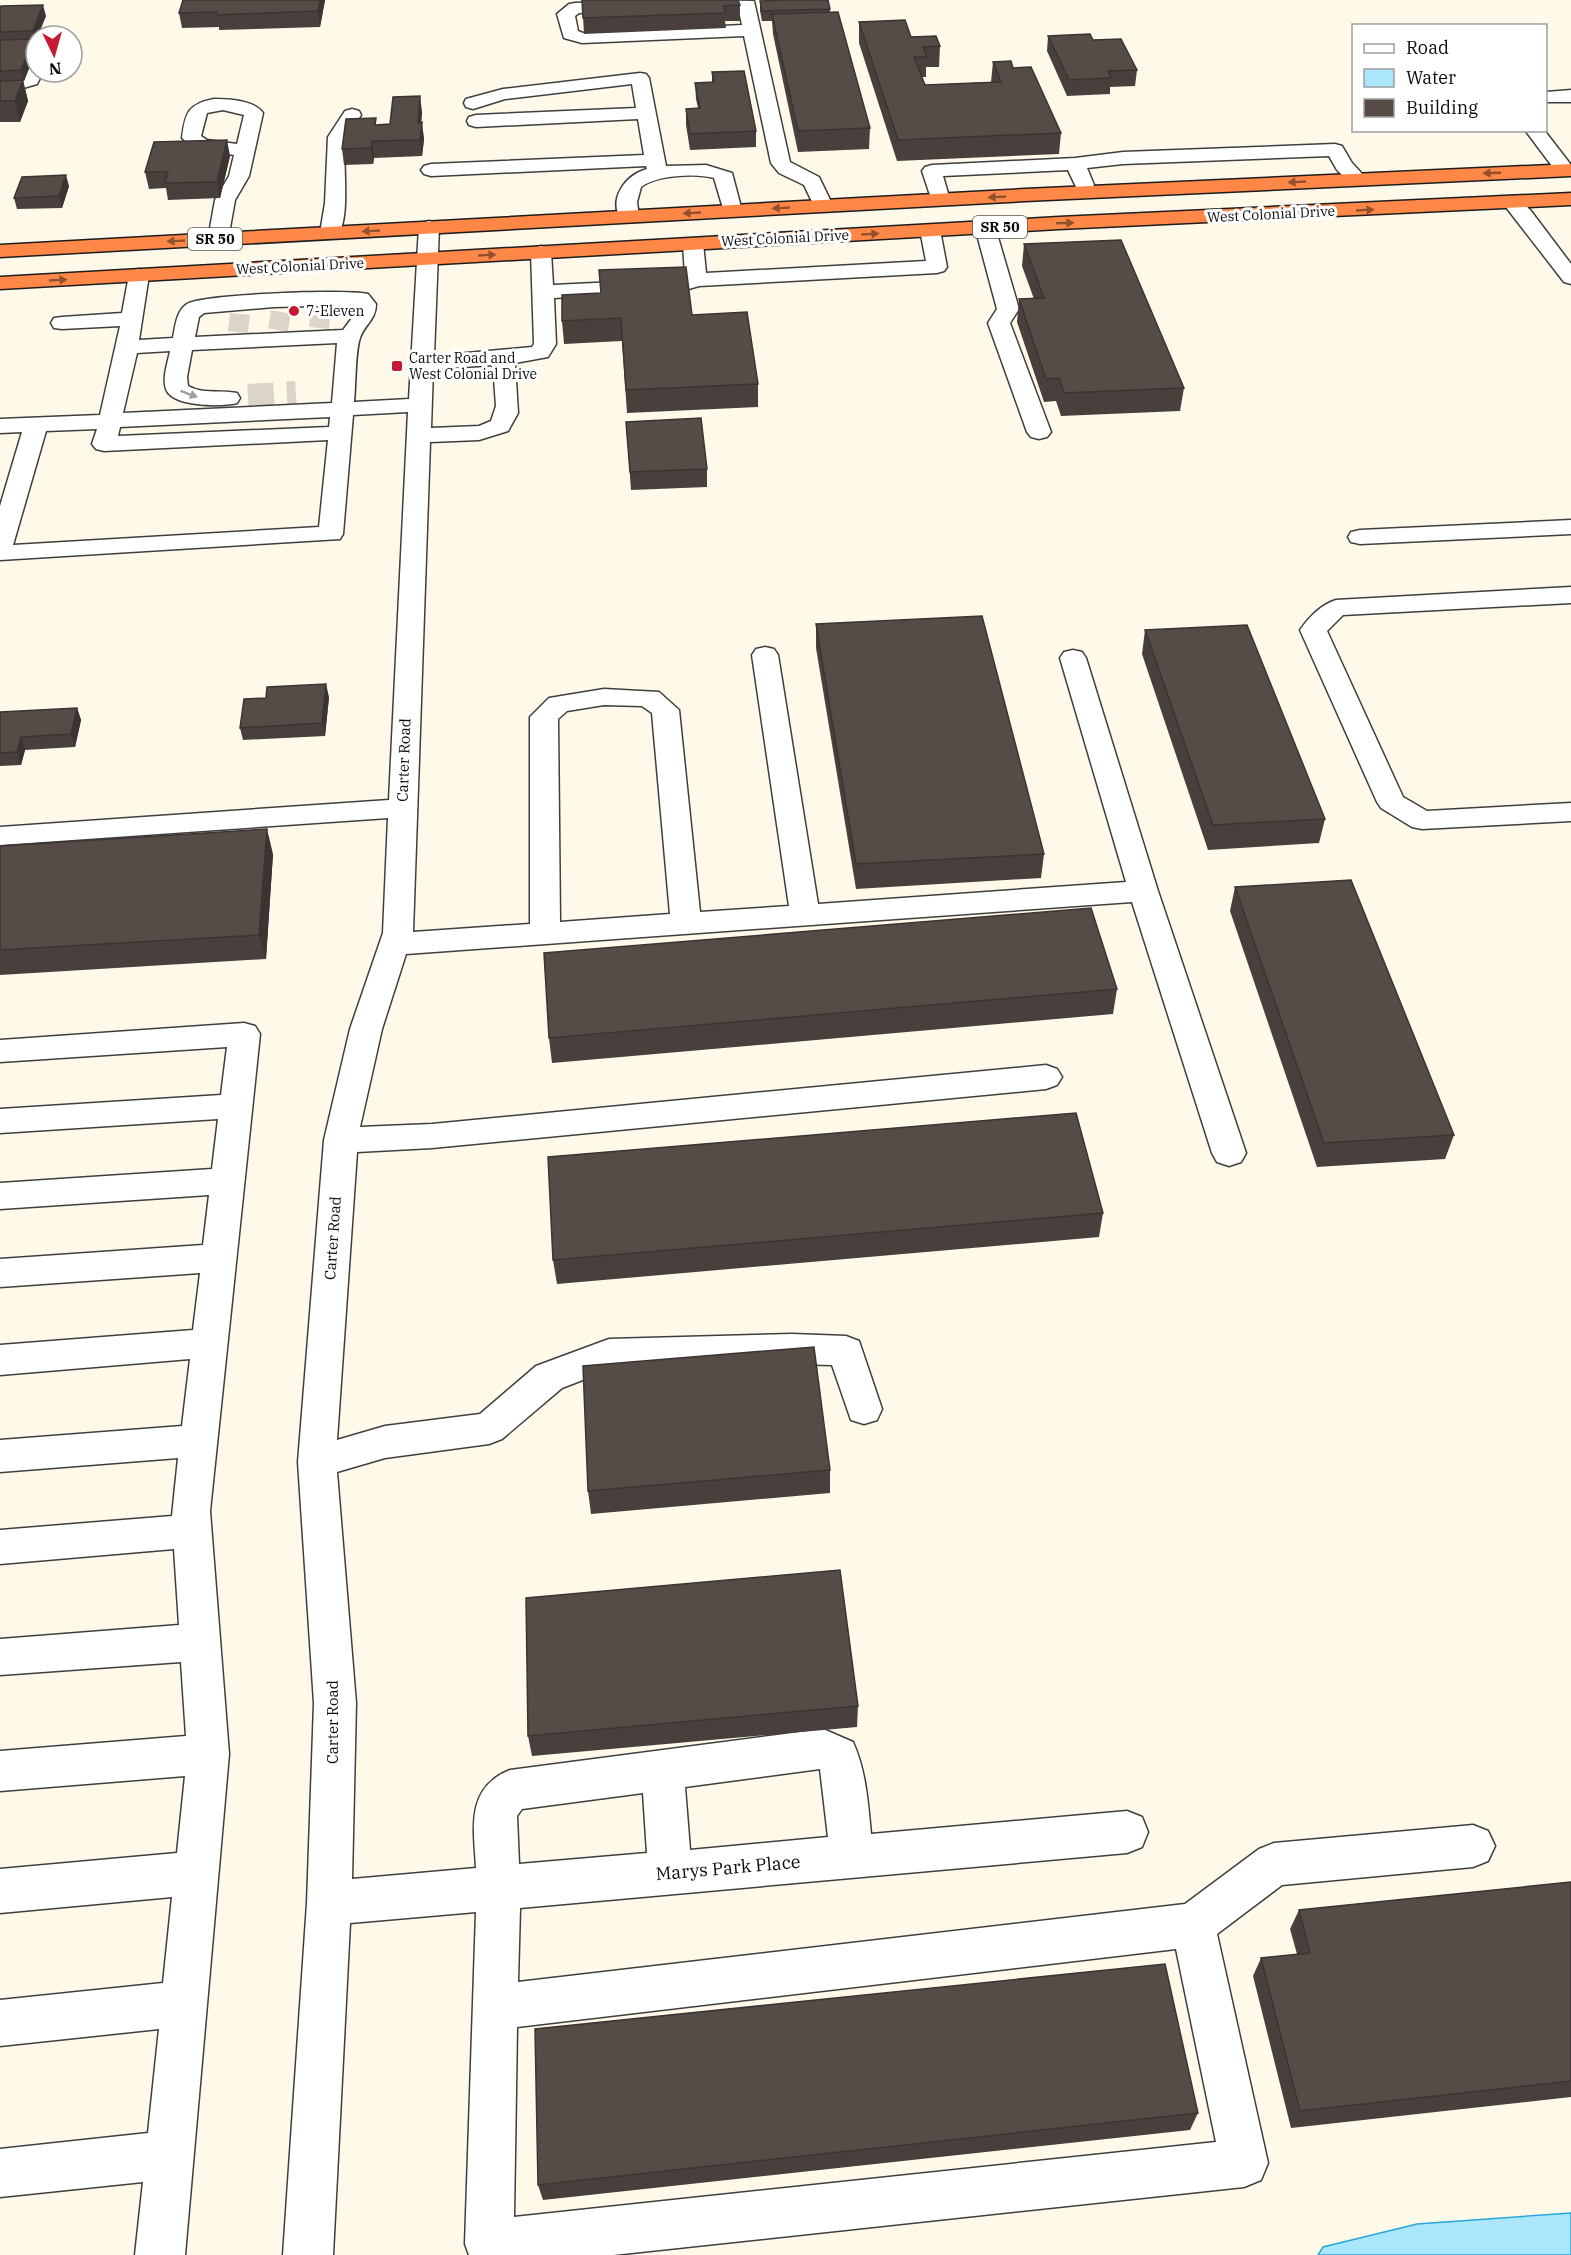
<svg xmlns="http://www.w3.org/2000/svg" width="1571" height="2255" viewBox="0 0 1571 2255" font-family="'IBM Plex Serif',serif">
<rect width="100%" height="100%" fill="#fff9ea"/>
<polygon fill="#aae6fc" stroke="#2aa7d9" stroke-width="1.5" points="1571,2213 1571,2255 1318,2255 1323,2247 1417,2224"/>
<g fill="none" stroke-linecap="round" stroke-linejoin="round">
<g stroke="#dbd5c9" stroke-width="20" stroke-dasharray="20 10" stroke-linecap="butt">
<polyline points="319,328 321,310"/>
<polyline points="278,330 281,312"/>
<polyline points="238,332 240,314"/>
</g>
<polyline stroke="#dbd5c9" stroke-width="26" stroke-dasharray="26 13" stroke-linecap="butt" points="248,397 296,394"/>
<defs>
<g id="minor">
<polygon points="688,0 754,1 790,162 819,177 833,206 830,210 816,210 804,185 779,173 771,163 744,36 582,43 564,38 557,14 569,4 575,3 628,1 634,2 637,6 634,10 579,13 575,16 578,31 583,33 742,25 738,6 694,8 688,7 685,3"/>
<polygon points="36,60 36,72 43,72 37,84 20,89 0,90 0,80 23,77 30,61"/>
<path d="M640 73 646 74 649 78 666 166 706 165 732 173 742 211 739 215H725L714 178C696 173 656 175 641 187L637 202 639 217 636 221H622C607 200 625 175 647 169L646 166 431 176 424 174 421 170 424 166 431 164 644 155 638 119 476 127 469 125 467 121 469 117 476 115 636 108 632 84 505 99 473 109 466 107 464 103 466 99 503 89Z"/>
<polygon points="1571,90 1571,102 1546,102 1546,92"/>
<path d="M214 99C229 99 254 100 263 113L249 176 235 200 228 239 225 243H211L208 239 215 200 229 176 234 155 195 149 182 138C185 113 188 104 214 99ZM223 110 244 115 237 144 207 140 201 136 207 113Z"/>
<path d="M352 109 359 111 361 115C357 122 348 131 346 139 341 165 352 215 337 237H323L320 233 325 203 328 137 345 111Z"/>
<polygon points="1525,130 1544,130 1571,165 1571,174 1558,174"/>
<polygon points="1335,144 1342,146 1352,163 1367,179 1364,183 1350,183 1337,170 1329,156 1123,164 1087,168 1094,185 1091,189 1077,189 1068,170 943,176 950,200 947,204 933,204 922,171 925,167 932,165 1075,158 1123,152"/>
<polygon points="1512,196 1519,198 1531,211 1571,264 1571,284 1564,282 1502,202 1505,198"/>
<path d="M429 221 436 223 439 227 434 356 532 347 534 344 531 252 534 248 541 246 548 248 551 252 553 285 679 279 685 277 683 243 686 239H700L703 243 706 273 926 261 920 230 923 226H937L940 230 947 267 944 271 937 273 699 286 682 291 554 298 556 344 548 357 515 363 518 413 508 431 479 440 430 442 413 932 530 924V717L549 698 604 689 659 692 679 710 700 912 789 906 752 655 756 649 765 647 774 649 778 655 818 904 1126 882 1060 658 1064 652 1073 650 1082 652 1086 658 1158 891 1246 1153 1241 1162 1229 1166 1217 1162 1212 1153 1132 902 406 954 382 1029 360 1127 432 1124 1046 1065 1057 1069 1062 1077 1057 1085 1046 1089 432 1148 357 1152 337 1440 385 1426 480 1414 536 1366 609 1339 792 1334 846 1336 859 1341 882 1409 877 1420 864 1424 851 1420 832 1365 792 1364 611 1369 562 1388 502 1439 489 1444 385 1458 337 1472 356 1703 352 1879 476 1868C474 1829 465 1788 510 1770L823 1729 853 1742C866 1771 868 1802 871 1834L1127 1811 1142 1817 1148 1832 1142 1847 1127 1853 520 1908 518 1982 1185 1904 1259 1849 1274 1843 1473 1825 1488 1831 1495 1846 1488 1861 1473 1867 1282 1885 1217 1934 1268 2163 1261 2180 1244 2187 613 2255H469L465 2244 476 1912 350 1923 333 2255H283L307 1903 314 1703 298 1462 324 1140 350 1029 383 933 388 818 0 845V827L389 800 408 412 353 415 343 534 340 539 0 560V506L22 432 0 433V419L100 415 120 326 62 329 54 328 51 323 54 318 62 317 122 313 129 275 132 271 139 269 146 271 149 275 139 340 173 338C175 328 176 311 187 304 203 294 346 289 368 294L376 304C376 320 364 325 360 338 355 352 356 385 354 402L409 399 419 227 422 223ZM354 305 352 318 343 330 195 337 199 317 204 313 274 307ZM337 343 332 403 123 413 137 353 170 351C168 362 162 378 166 389 172 407 222 407 237 403L240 398 237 393C220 389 204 395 188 386L187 377 192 350ZM493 365 496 406 491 421 479 426 431 428 433 369ZM330 417 329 427 118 436 120 427ZM97 429 92 444 96 449 104 451 328 440 319 527 13 545 46 431ZM604 705 642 706 652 713 670 914 560 922 558 719 567 711ZM820 1769 828 1837 690 1850 685 1787ZM643 1793 647 1853 519 1864 517 1816 522 1809ZM1176 1949 1216 2142 514 2217 517 2027Z"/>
<polygon points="985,221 992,223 995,227 1019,309 1010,323 1051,432 1047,437 1039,439 1031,437 1027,432 988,323 997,309 975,227 978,223"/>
<polygon points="1571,520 1571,534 1360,544 1351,542 1348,537 1351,532 1360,530"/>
<path d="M1571 587V603L1343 615 1327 631 1403 797 1427 811 1571 803V821L1422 829 1412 827 1381 808 1377 802 1300 630C1308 618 1322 604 1336 600Z"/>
<polygon points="244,1023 255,1026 260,1034 210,1511 229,1754 185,2255 135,2255 143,2182 0,2197 0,2149 148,2133 159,2029 0,2046 0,2000 163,1983 172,1897 0,1913 0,1869 177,1853 185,1776 0,1791 0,1751 186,1736 181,1662 0,1675 0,1639 179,1625 174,1549 0,1564 0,1530 172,1516 178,1458 0,1472 0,1440 182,1426 190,1359 0,1375 0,1345 193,1330 200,1273 0,1287 0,1259 203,1245 209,1195 0,1209 0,1183 212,1169 218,1119 0,1133 0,1109 221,1095 227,1047 0,1062 0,1040"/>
</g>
<g id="highway">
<polygon points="1571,164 1571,176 1025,201 0,257 0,245 1025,189"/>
<polygon points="1571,193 1571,205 1059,229 0,289 0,277 1059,217"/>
</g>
</defs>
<use href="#minor" stroke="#3f3f3f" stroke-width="3"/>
<use href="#highway" stroke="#1d1d1d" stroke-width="3"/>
<use href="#minor" fill="#fff" fill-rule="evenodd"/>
<use href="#highway" fill="#ff8848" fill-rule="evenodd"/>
</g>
<g fill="#49403d">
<polygon points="325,0 320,27 219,30 219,27 182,28 179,13"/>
<polygon points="582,0 740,5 740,21 725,21 726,28 584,34"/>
<polygon points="760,1 830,9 830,12 870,128 869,149 798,152 773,34 772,21 762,21 760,11"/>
<polygon points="0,9 46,16 36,36 36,41 34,42 36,51 24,81 23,81 28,101 20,122 0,122"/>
<polygon points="859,22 940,46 939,67 926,67 926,77 922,77 925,85 991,82 993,62 1013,68 1061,133 1059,154 897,161 859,43"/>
<polygon points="1048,36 1093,40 1137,70 1135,86 1110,87 1110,94 1067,96 1047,51"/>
<polygon points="712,72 756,131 756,147 690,150 686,125 686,109 698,108 696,99 695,83 712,82"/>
<polygon points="422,112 421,122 424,139 422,156 374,158 373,164 344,165 342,149 390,124"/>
<polygon points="230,156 220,198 168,200 166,188 149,189 145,172"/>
<polygon points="69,186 62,208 17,209 14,198"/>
<polygon points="1024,244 1184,388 1180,411 1061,416 1056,401 1044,402 1017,322 1019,299 1034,299 1022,266"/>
<polygon points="692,315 758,384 758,407 627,413 622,341 564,344 562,321"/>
<polygon points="626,422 707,469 707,487 631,490"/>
<polygon points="816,624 1044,854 1041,878 856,889 816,648"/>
<polygon points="1145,630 1325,819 1319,843 1208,850 1142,654"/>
<polygon points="329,697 325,736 243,740 240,728"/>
<polygon points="77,708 81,720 75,747 25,750 21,765 0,766 0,712"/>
<polygon points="0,846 273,854 266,959 0,975"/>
<polygon points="1235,887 1454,1135 1445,1159 1317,1167 1230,911"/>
<polygon points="1117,989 1113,1014 552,1063 549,1038"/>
<polygon points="1103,1213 1099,1237 557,1284 553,1260"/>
<polygon points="830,1470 830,1493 591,1514 588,1491"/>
<polygon points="858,1706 857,1727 532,1756 528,1736"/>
<polygon points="1571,1882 1571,2097 1291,2128 1253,1976 1261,1958 1297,1954 1290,1929 1299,1910"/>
<polygon points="1198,2113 1190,2130 543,2200 538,2185"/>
</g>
<g fill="#3c3432">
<polygon points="320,0 325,0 320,27 318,11"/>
<polygon points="43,5 46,16 38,36 36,36 36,42 33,31"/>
<polygon points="34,39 36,51 24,81 21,70"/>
<polygon points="23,80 28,101 20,122 15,101"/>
<polygon points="420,96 422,112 420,139 418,123"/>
<polygon points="422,122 424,139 422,156 420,140"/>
<polygon points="227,140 230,156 220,198 217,182"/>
<polygon points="372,141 374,158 373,164 371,148"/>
<polygon points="66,175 69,186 62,208 59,196"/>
<polygon points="326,684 329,697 325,736 322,723"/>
<polygon points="77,708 81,720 75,747 71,734"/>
<polygon points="21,737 25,750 21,765 17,752"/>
<polygon points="267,829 273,854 266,959 259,935"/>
</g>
<g fill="#554b47" stroke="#3c3432" stroke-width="1.5">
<polygon points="183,0 320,0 318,11 216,15 217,12 179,13"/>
<polygon points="582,0 738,0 740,5 724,6 725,13 583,18"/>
<polygon points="784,0 828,0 830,9 762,11 760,1"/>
<polygon points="43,5 33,31 0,32 0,9 1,6"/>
<polygon points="838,12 870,128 798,131 772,14"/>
<polygon points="905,20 911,37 936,36 940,46 923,47 927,57 914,57 925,85 1001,82 993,62 1011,61 1013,68 1031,67 1061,133 898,140 859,22"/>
<polygon points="1090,34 1093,40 1121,39 1137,70 1108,71 1111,78 1069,80 1048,36"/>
<polygon points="34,39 21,70 0,71 0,40"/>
<polygon points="744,71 756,131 690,134 686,109 700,108 695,83 714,82 712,72"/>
<polygon points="23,80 15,101 0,101 0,81"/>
<polygon points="420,96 418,123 422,122 420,140 372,141 371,148 342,149 346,119 376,118 375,125 390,124 393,97"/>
<polygon points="227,140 217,182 165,183 168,172 145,172 154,142"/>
<polygon points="66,175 59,196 14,198 22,177"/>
<polygon points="1121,240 1184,388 1064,393 1059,378 1046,379 1019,299 1044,298 1024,244"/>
<polygon points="686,267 692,315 747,312 758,384 626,390 621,318 562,321 562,295 601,293 599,270"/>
<polygon points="701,418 707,469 630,472 626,422"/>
<polygon points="982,616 1044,854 856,864 816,624"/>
<polygon points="1247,625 1325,819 1213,825 1145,630"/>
<polygon points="326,684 322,723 240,728 244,699 266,698 267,687"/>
<polygon points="77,708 71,734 21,737 17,752 0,753 0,712"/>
<polygon points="267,829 259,935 0,950 0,846"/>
<polygon points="1351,880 1454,1135 1324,1143 1235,887"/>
<polygon points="1091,908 1117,989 549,1038 544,953"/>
<polygon points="1076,1113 1103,1213 553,1260 548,1157"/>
<polygon points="814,1347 830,1470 588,1491 583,1366"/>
<polygon points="840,1570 858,1706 528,1736 526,1598"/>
<polygon points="1571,1882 1571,2081 1300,2111 1261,1958 1310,1953 1299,1910"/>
<polygon points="1165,1964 1198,2113 538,2185 535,2029"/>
</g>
<defs><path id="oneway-solid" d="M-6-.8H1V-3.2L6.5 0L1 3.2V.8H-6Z" transform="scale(1.5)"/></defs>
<g fill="#92502d">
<use href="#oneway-solid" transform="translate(1492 173) rotate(178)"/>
<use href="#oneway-solid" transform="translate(1297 182) rotate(177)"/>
<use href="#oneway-solid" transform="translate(997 197) rotate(177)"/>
<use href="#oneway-solid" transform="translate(781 208) rotate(177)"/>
<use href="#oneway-solid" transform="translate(1365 210) rotate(-3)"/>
<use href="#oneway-solid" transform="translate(692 213) rotate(177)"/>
<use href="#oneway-solid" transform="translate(1065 223) rotate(-2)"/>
<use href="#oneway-solid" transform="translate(371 231) rotate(177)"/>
<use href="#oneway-solid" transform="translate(870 234) rotate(-3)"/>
<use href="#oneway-solid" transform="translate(176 241) rotate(177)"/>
<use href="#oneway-solid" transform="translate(487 255) rotate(-3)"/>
<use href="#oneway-solid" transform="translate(58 280) rotate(-3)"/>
</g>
<use fill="#9e9e9e" href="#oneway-solid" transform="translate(189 394) rotate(20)"/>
<g fill="#c71834" stroke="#fff" stroke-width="2">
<circle cx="294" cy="311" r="6"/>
<rect x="391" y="360" width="12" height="12" rx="3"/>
</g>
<g text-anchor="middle" stroke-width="6" stroke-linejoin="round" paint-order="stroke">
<g font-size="14" fill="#0c0c0c" stroke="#fff">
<text transform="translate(1271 214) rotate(-3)" y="5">West Colonial Drive</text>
<text transform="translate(785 238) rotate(-3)" y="5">West Colonial Drive</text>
<text transform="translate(300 266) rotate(-3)" y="5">West Colonial Drive</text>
</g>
<g fill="#fff" stroke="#555" stroke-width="1.5">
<rect x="973" y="216" width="54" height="22" rx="4.5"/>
<rect x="188" y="228" width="54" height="22" rx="4.5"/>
</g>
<g font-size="14" font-weight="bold" fill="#0c0c0c">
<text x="1000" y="232">SR 50</text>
<text x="215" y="244">SR 50</text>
</g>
<g font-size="14" fill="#0c0c0c" stroke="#fff" text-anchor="start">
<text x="306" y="316">7-Eleven</text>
<text x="409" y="363">Carter Road and<tspan x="409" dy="16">West Colonial Drive</tspan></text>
</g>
<g font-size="15" fill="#0c0c0c" stroke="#fff">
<text transform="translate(404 760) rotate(-88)" y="5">Carter Road</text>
<text transform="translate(333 1238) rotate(-86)" y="5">Carter Road</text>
<text transform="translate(333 1722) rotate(-90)" y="5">Carter Road</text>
</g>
<g font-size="18" fill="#0c0c0c" stroke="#fff">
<text transform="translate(728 1868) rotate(-5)" y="6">Marys Park Place</text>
</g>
</g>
<rect x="1352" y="24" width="195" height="108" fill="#ffffff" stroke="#9e9e9e" stroke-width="1.5"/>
<rect x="1364" y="44" width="30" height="9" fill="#ffffff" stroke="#9e9e9e" stroke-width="1.5"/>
<text x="1406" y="54" font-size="18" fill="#0c0c0c">Road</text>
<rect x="1364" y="69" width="30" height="18" fill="#aae6fc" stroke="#9e9e9e" stroke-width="1.5"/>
<text x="1406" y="84" font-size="18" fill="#0c0c0c">Water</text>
<rect x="1364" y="99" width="30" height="18" fill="#554b47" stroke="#9e9e9e" stroke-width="1.5"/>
<text x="1406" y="114" font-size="18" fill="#0c0c0c">Building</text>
<g transform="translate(54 54) rotate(175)"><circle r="28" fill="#ffffff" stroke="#9e9e9e" stroke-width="1.5"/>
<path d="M0-4.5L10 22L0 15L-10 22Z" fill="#c71834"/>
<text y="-9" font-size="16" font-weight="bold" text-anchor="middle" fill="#0c0c0c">N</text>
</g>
</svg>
